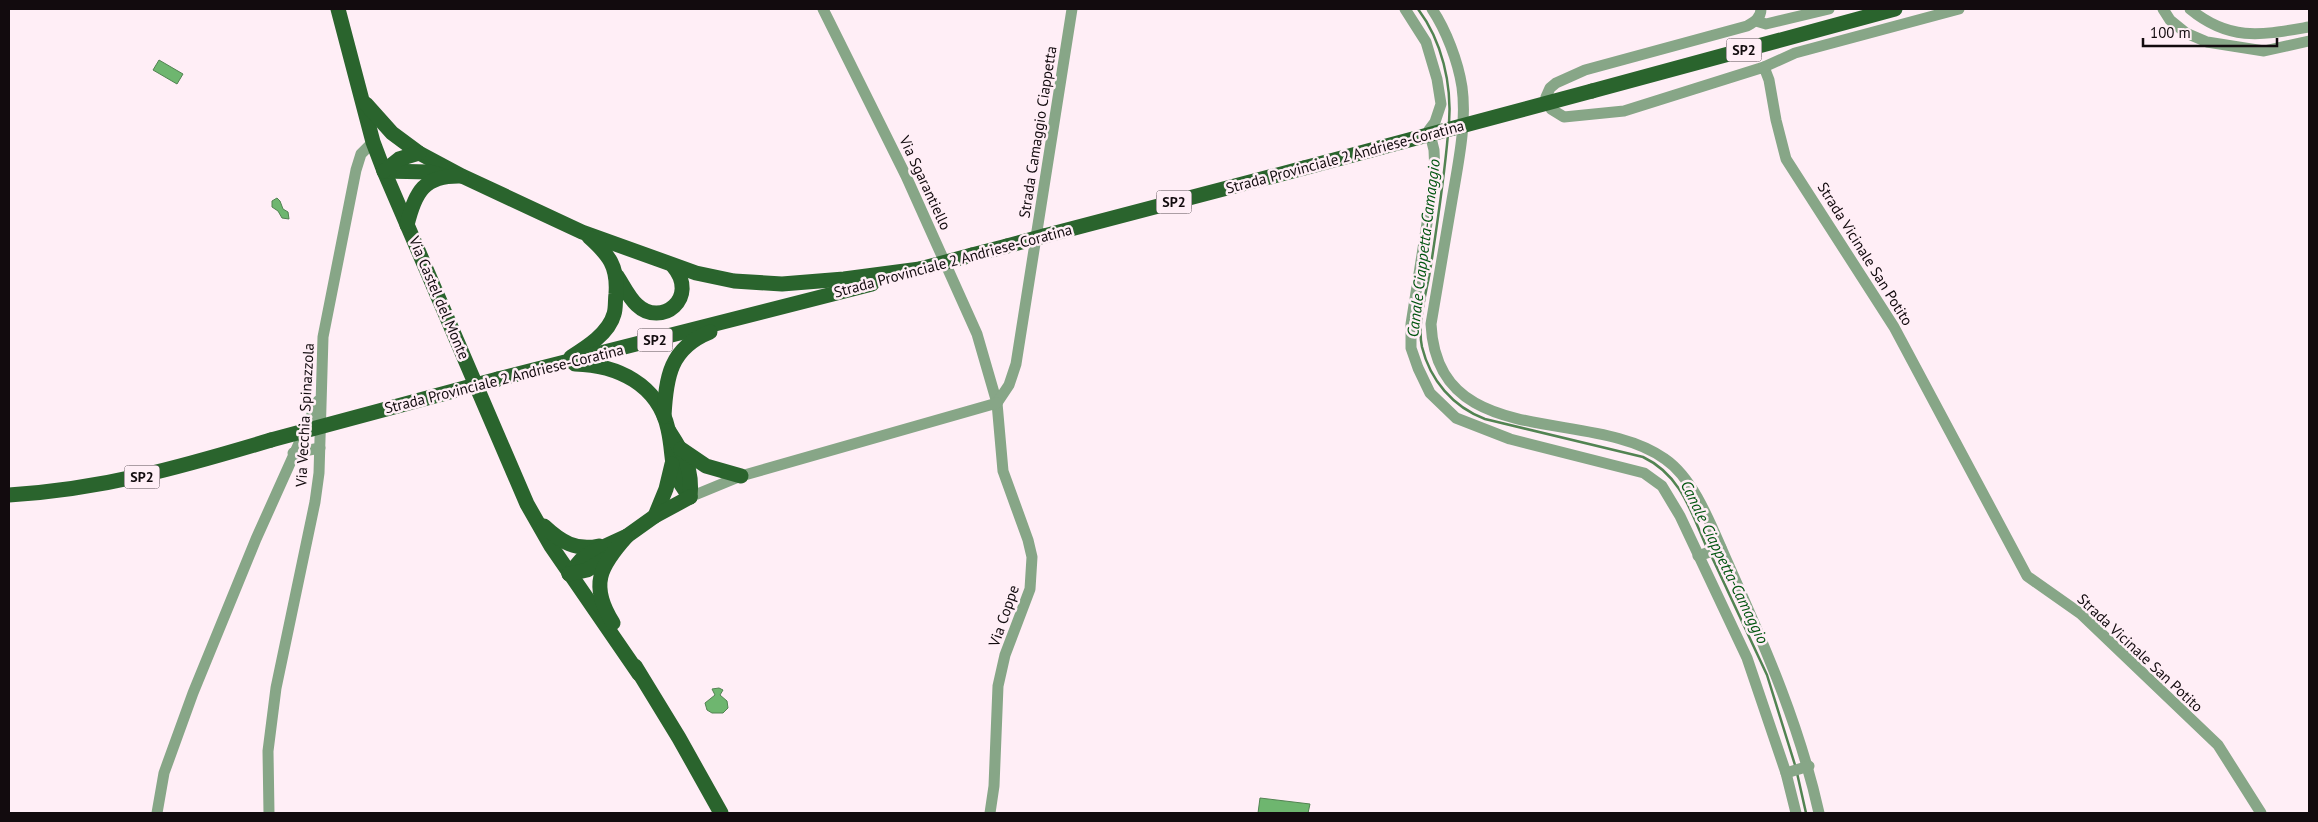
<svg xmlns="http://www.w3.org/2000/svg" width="2318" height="822" viewBox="0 0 2318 822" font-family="'PT Sans',sans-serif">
<rect width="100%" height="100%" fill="#ffeef6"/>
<g fill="#6eb66f" stroke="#528352">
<polygon points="159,60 183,74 177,84 153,70"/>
<polygon points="277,198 280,201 283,209 288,212 289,219 282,218 278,211 272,207 272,201"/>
<polygon points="719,688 723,690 720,695 727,701 728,708 723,713 712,713 707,710 705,703 715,695 712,689"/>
<polygon points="1260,798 1310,804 1308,813 1258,813"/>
</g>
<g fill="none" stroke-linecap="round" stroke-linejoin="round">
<g stroke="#528352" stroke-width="2.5">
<path d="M1418 9C1442 41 1452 84 1449 124"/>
<path d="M1448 134C1444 180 1437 226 1430 271 1426 294 1417 324 1422 347 1430 380 1453 407 1485 419L1643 457C1681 475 1691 512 1707 548"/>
<polyline points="1711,555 1767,675 1795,765"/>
<polyline points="1797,773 1806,813"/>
</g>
<g stroke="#87a687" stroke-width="11">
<polyline points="823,9 906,176 977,334 997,403 1003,471 1028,540 1032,557 1030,589 1005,655 998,686 994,786 990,813"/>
<polyline points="1405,9 1426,42 1437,79 1441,104 1435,122 1429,130 1434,150 1435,173 1411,324 1411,348 1418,368 1430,393 1456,418 1510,439 1644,473 1662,486 1680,516 1747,658 1786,773 1796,813"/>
<path d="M1432 9C1446 30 1458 61 1462 87 1467 123 1458 164 1452 200 1445 241 1438 283 1431 324 1437 453 1592 406 1665 459 1697 481 1714 534 1730 568 1766 649 1800 727 1819 813"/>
<path d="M1761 9C1761 18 1754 22 1747 26L1585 70 1556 83 1550 88 1546 97 1551 109 1564 117 1624 111 1764 67 1769 80 1776 120 1786 159 1894 327 2027 576 2081 614 2218 745 2261 813"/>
<polyline points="2163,9 2170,20 2186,33 2207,42 2264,51 2309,41"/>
<path d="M2190 9C2230 42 2262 35 2309 27"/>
<polyline points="1756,21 1766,24 1829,9"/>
<polyline points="1764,67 1795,53 1959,9"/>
<polyline points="997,403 1009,385 1016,364 1072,9"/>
<polyline points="293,453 320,448"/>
<polyline points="690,497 741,476 997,403"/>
<polyline points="1698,556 1721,548"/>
<polyline points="1786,773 1809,766"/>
<polyline points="157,813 164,773 193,693 256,539 318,401"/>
<polyline points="269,813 268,751 276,688 315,502 319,473 323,337 356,170 361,154 373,142"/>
</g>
<g stroke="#2a642d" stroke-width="15">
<polyline points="338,9 373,142 384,171 527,504 551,546 639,674"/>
<polyline points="1592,91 1895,9"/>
<polyline points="366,104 392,133 419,153 462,176 582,232 696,273 734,281 782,284 844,279 920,269"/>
<polyline points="384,171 429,172 444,176"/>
<polyline points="384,171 399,159 419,153"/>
<path d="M407 225C415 192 424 175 461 176"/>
<polyline points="1044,236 1304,168"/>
<polyline points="972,255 1007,246"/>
<path d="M617 276C623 285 629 298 637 305 661 328 700 298 673 266"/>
<path d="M571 357C587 347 609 333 614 314 616 308 615 300 616 294 618 266 609 255 589 237"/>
<path d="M575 364C617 365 658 384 668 429 675 460 667 468 690 497"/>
<polyline points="498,379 872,284"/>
<path d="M664 416C666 377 670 348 710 332"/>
<path d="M669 431C684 454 693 469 690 497"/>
<polyline points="681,449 706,466 741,476"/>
<path d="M9 495C104 489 181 467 271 440"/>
<polyline points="655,516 666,489 672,464"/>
<path d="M544 526C561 542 576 551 599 546"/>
<polyline points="569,574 581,560 590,553 627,536 655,516 690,497"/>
<polyline points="569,574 587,570 607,558"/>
<path d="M613 623C589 585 600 566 627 536"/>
<polyline points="635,666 679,738 721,813"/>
</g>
<g stroke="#2a642d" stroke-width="15">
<polyline points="1304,168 1592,91"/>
<polyline points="1007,246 1044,236"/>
<polyline points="920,269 972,255"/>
<polyline points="271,440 498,379"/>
</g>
</g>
<g text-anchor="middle" stroke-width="5" stroke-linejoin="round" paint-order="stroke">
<g fill="#ffeef6" stroke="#594f54" stroke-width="1">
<rect x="1726.5" y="38.5" width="35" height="23" rx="4"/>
<rect x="1156.5" y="190.5" width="35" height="23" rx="4"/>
<rect x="637.5" y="328.5" width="35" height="23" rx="4"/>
<rect x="124.5" y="465.5" width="35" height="23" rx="4"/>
</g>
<g font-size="14" font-weight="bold" fill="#120b0e">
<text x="1744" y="55">SP2</text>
<text x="1174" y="207">SP2</text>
<text x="655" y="345">SP2</text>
<text x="142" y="482">SP2</text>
</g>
<g font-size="15" fill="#120b0e" stroke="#ffeef6">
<text transform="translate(1038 132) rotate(-81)" y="5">Strada Camaggio Ciappetta</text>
<text transform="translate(1345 157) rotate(-15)" y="5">Strada Provinciale 2 Andriese-Coratina</text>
<text transform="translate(925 183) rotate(65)" y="5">Via Sgarantiello</text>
<text transform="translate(1865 254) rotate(58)" y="5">Strada Vicinale San Potito</text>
<text transform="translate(953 261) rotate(-15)" y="5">Strada Provinciale 2 Andriese-Coratina</text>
<text transform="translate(439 298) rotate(67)" y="5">Via Castel del Monte</text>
<text transform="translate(504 379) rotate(-14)" y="5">Strada Provinciale 2 Andriese-Coratina</text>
<text transform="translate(305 415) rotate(-87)" y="5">Via Vecchia Spinazzola</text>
<text transform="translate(1004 616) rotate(-71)" y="5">Via Coppe</text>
<text transform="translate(2140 653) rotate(43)" y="5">Strada Vicinale San Potito</text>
</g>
<g font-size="16" font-style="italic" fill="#025510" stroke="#ffeef6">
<text transform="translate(1423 248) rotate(-83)" y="6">Canale Ciappetta-Camaggio</text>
<text transform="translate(1725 562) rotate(64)" y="6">Canale Ciappetta-Camaggio</text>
</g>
</g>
<rect width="2318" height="822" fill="none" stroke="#120b0e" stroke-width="20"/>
<path d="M2143 38v8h134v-8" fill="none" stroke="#120b0e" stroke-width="2.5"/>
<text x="2150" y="38" font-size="15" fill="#120b0e" stroke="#ffeef6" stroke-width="4" paint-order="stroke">100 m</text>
</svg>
